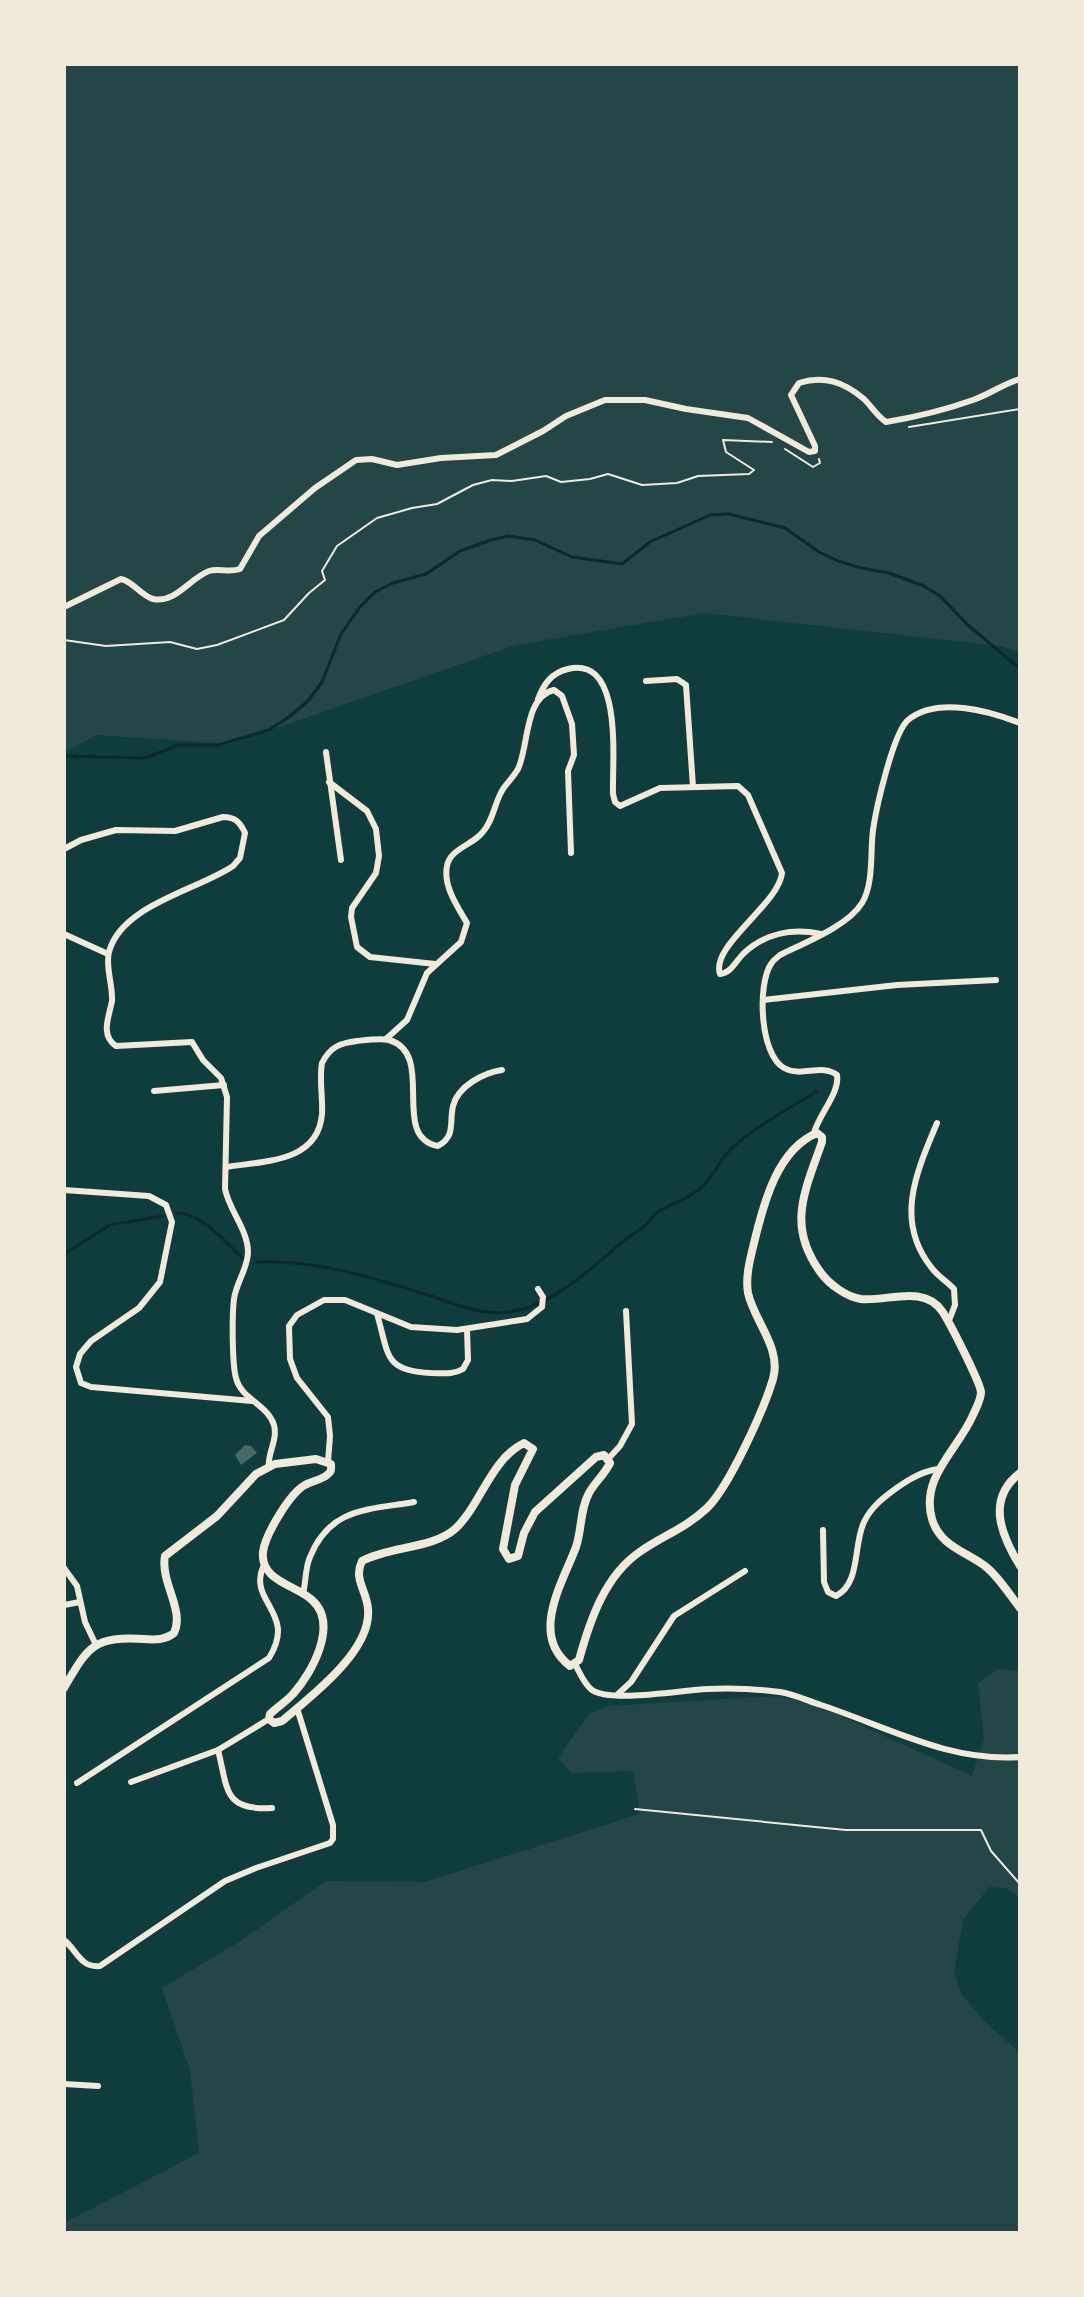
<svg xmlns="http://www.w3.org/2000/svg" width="1084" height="2297" viewBox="0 0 1084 2297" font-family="'DM Sans',sans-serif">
<rect width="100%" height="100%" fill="#0f3d3e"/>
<g fill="#244646">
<polygon points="64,64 1020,64 1020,652 1000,646 705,613 516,645 230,744 96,735 64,753"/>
<polygon points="998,1669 1020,1671 1020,1898 1006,1888 989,1887 963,1920 954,1973 962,1995 983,2020 1020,2053 1020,2233 64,2233 64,2223 199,2153 190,2070 162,1988 242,1940 326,1881 425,1882 640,1814 633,1771 571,1773 558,1758 589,1714 607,1706 779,1696 819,1706 972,1776 984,1739 978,1683"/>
</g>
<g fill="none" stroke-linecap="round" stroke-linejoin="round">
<g stroke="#0a2a2b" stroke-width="3">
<polyline points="64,756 145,758 179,745 218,745 269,730 289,717 308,701 322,682 341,634 360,607 375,592 393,583 426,574 460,551 491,540 508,536 535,540 572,557 622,564 650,542 710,515 729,514 785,528 819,552 838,561 861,568 889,573 924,586 940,596 968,625 1020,669"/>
<path d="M177 1213C203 1213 226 1244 245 1260"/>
<polyline points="64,1254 110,1225 163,1216"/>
<path d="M256 1262C315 1259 373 1278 428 1295 448 1301 466 1310 487 1312 539 1319 586 1273 622 1242 630 1235 640 1231 647 1224 650 1221 652 1217 655 1214 669 1203 689 1200 702 1187 714 1176 719 1160 732 1148 757 1125 789 1109 817 1091"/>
</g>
</g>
<polygon fill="#486865" points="245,1445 251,1446 257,1453 241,1465 235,1455"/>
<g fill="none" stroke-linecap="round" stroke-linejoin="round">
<g stroke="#f1e9da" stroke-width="2">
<polyline points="909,427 1020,409"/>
<polyline points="785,449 813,467 820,463 819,459"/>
<polyline points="64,640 106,646 170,642 197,649 217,645 284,620 309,593 325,580 322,571 337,546 377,518 412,508 437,504 473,485 492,480 512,481 546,476 561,482 590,479 608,474 642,485 677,483 698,476 749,474 754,470 726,452 723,440 772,442"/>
<polyline points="635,1809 846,1830 981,1830 991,1851 1020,1884"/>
</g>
<g stroke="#f1e9da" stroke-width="6">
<path d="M64 607 121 579C134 582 141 596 153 599 175 604 190 578 209 571 219 568 229 573 240 569L259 536 315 488 356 460 372 459 397 465 441 458 496 455 543 431 566 416 605 400H645L686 409 748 418 809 452 815 451V446L791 395 799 383C824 375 844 382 864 399 872 407 877 416 886 422 916 417 945 410 973 400 990 394 1003 384 1020 379"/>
<polyline points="646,681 677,679 686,685 693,787"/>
<path d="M538 699C544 684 551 673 568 669 624 655 612 762 613 794L615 802 620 806 660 788 738 786 748 795 782 873C779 904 710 946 720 974 732 972 735 962 743 954 765 933 793 928 821 934"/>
<polyline points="326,752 341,860"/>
<polyline points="329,782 367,811 376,829 379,856 376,873 352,908 351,917 357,947 370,957 435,964"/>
<path d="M64 849 81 840 116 830 175 831 223 817C235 817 240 822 245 833L240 858 233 866C198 890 121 905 109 952 105 966 113 985 112 1001 109 1017 100 1035 116 1046L192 1042 203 1060 221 1078 227 1097 225 1189C229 1210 248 1230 248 1252 248 1268 236 1283 234 1299 232 1314 232 1364 236 1378 241 1399 268 1405 274 1425 278 1441 267 1453 269 1467"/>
<polyline points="64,934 108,954"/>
<polyline points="763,1000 897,985 996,980"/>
<path d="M386 1039 407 1020 427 973 461 942 467 923C457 906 443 886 447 866 450 849 472 845 482 833 494 820 494 803 503 789 508 782 514 776 518 769 529 746 524 697 554 690L562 696 572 724 574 755 568 771 571 853"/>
<polyline points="154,1091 224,1085"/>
<path d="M937 1123C917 1171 894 1220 931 1267 937 1276 947 1281 954 1289L955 1305 948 1323"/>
<path d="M814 1133C819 1114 840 1093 837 1075 821 1063 802 1078 784 1068 760 1055 757 985 771 964 773 960 777 958 780 955 804 943 848 926 862 903 874 883 870 853 873 830 876 809 893 733 908 720 937 696 989 711 1020 723"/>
<path d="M226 1167C263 1161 318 1163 322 1114 323 1097 319 1080 322 1063 330 1047 340 1043 357 1041 366 1040 380 1038 389 1040 437 1054 389 1137 438 1146 456 1136 449 1123 453 1106 458 1086 483 1073 502 1070"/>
<polyline points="64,1190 149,1196 166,1205 172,1222 160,1282 139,1308 91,1341 80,1354 76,1367 81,1383 91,1387 252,1401"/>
<path d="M377 1314C389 1354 383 1371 431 1373 443 1373 453 1375 463 1369L468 1360 467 1329"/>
<polyline points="609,1458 620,1446 632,1424 626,1311"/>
<polyline points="328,1462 330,1436 328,1417 297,1378 290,1359 289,1326 297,1315 324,1300 345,1300 411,1327 457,1330 527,1319 542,1307 543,1297 538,1289"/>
<path d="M823 1530 824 1582 828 1592 836 1596C861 1583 853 1545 864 1522 871 1507 884 1497 898 1487 911 1478 923 1471 938 1469"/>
<polyline points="64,1568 77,1586 85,1622 96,1645"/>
<path d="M303 1594C306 1582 305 1568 310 1557 330 1507 369 1510 414 1502"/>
<polyline points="64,1605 80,1602"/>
<path d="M575 1664C580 1673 584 1684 592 1690 611 1703 682 1690 707 1689 730 1688 758 1689 780 1692 794 1694 808 1701 821 1705 888 1727 948 1762 1020 1757"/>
<polyline points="618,1694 631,1682 674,1616 745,1571"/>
<path d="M218 1750C228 1789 223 1811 272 1808"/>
<polyline points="131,1782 218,1750 269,1719"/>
<path d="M77 1783 269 1658C298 1612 246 1602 264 1565"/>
<path d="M64 1940C77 1950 80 1968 100 1966L225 1881 256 1868 330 1843 333 1839V1825L297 1708"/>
<polyline points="64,2084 98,2086"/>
</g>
<g stroke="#f1e9da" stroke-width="8">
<path d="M1020 1473C986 1499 1001 1535 1020 1566"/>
<path d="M64 1688C88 1647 93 1636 144 1639 155 1640 165 1640 174 1633 185 1610 160 1582 165 1556L217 1516 256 1474 275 1464 316 1459 331 1464C331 1470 332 1471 327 1475 321 1480 312 1481 305 1485 290 1493 265 1535 263 1552 260 1581 296 1585 312 1600 339 1624 312 1673 293 1694 287 1701 277 1707 270 1714L269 1719 274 1723 282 1721C310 1697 372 1651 368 1609 367 1591 353 1579 362 1561 390 1546 432 1549 455 1529 481 1505 490 1460 524 1443L533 1449 515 1485 503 1549 509 1559 518 1556 524 1533 535 1512 596 1457 604 1455 610 1463C605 1474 595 1482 589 1493 580 1509 582 1529 576 1547 563 1582 529 1635 570 1666L579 1660C590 1620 605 1575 641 1551 663 1536 687 1527 707 1508 729 1487 764 1409 773 1379 782 1348 754 1321 748 1293 745 1275 751 1256 755 1239 764 1202 778 1149 817 1133L822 1137V1142C805 1191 786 1226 821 1273 830 1285 847 1297 861 1299 887 1302 923 1284 942 1311 949 1321 980 1382 981 1392 981 1400 976 1408 973 1415 958 1450 920 1477 932 1519 940 1546 965 1551 985 1566 999 1577 1009 1594 1020 1608"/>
</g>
</g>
<rect width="1084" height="2297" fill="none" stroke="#f1e9da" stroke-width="132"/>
</svg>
